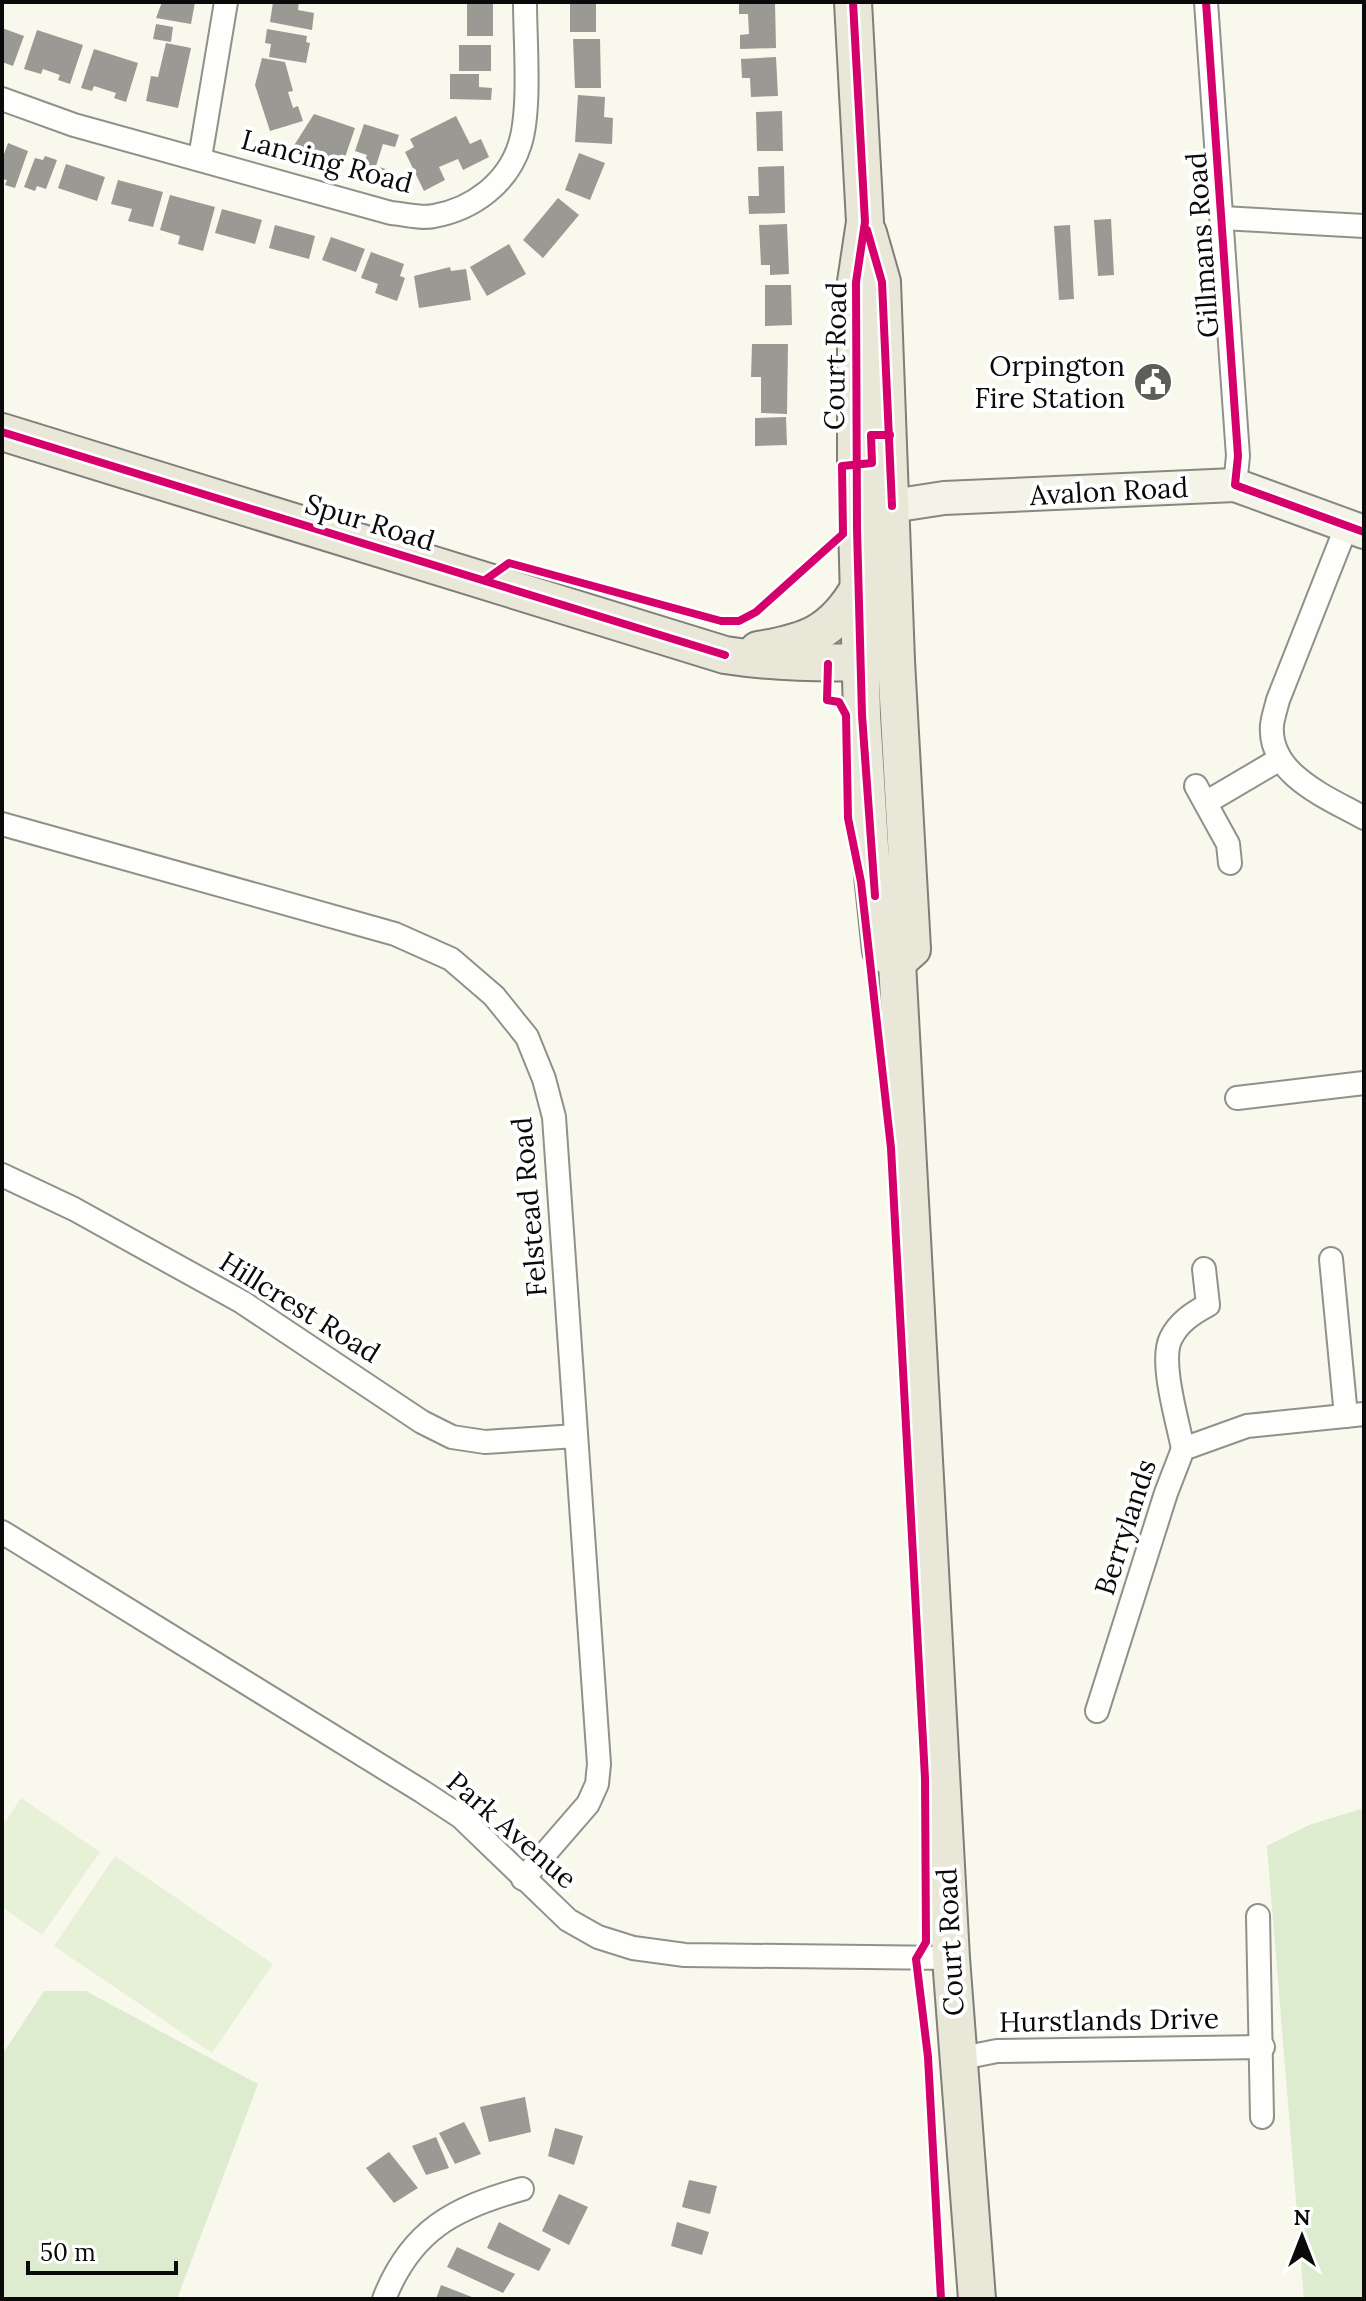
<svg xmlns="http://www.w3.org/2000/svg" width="1366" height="2301" viewBox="0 0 1366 2301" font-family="Lora,serif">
<rect width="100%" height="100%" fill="#f8f8ed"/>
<g fill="#ddeccf">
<polygon points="1364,1808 1364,2299 1304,2299 1267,1846 1309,1825"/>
<polygon points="44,1991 86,1991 258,2084 177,2299 2,2299 2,2055"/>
</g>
<g fill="#e7f1d8">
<polygon points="21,1798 100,1852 42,1935 2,1907 2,1827"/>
<polygon points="115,1856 273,1964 212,2053 54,1946"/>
</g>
<g fill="#9a9993">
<polygon points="162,2 195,2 191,24 156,18"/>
<polygon points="273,2 299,2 298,10 314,13 312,30 270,22"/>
<rect x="467" y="2" width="26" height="34"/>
<rect x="570" y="2" width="26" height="30"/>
<polygon points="775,2 776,48 740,49 740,35 749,34 748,14 739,14 739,3"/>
<polygon points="156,24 173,27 171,42 153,39"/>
<polygon points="2,28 24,36 13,66 2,62"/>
<polygon points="267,29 307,36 306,42 310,43 306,63 269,57 271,44 265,43"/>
<polygon points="37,30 83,45 70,84 58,80 60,75 43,69 41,74 24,69"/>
<polygon points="573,39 600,39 601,88 575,88"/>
<polygon points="166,43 191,48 178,108 146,101 151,76 158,77"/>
<rect x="459" y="45" width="32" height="26"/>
<polygon points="94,49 138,63 126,102 114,98 116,93 94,86 92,91 81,88"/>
<polygon points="776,57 778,96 751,97 750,78 742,78 741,59"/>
<polygon points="262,58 285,62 293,91 288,92 293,108 298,106 303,121 270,131 255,85"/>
<polygon points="450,74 479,74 479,87 492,88 491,100 450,99"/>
<polygon points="578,95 605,97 604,117 613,118 612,144 575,142"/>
<polygon points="782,111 783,151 757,151 756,112"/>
<polygon points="314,114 355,128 343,163 293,147"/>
<polygon points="456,116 470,144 481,139 489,157 463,170 458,159 439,167 445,180 424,191 405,152 414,147 410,139"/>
<polygon points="364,124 399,135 395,147 383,144 376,166 389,170 387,176 362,168 367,155 355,151"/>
<polygon points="8,143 28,151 15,188 5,185 7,180 2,179 2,160"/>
<polygon points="579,153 605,163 590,200 565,190"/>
<polygon points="45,156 57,160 46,189 37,186 35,191 24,187 35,158 43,160"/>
<polygon points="66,164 105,177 97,201 58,188"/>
<polygon points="784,166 785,213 749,214 748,196 759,196 758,167"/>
<polygon points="118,180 163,192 153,227 128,221 132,209 111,204"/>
<polygon points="170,195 215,207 203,251 178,244 180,236 160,230"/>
<polygon points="558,198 579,215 543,258 523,240"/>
<polygon points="222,209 262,220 255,244 215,233"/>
<polygon points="1111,219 1114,275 1098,276 1094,220"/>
<polygon points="787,224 789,274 770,275 770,265 761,265 759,225"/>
<polygon points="275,225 315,236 309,259 269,248"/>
<polygon points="1070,225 1074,299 1059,300 1054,226"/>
<polygon points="331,237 365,249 356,272 322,260"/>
<polygon points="509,244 526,274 487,296 470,267"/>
<polygon points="371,252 404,264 400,276 405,278 397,301 375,293 378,284 361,278"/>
<polygon points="450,267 451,271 466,269 471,300 419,308 414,276"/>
<polygon points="765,285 791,285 792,325 765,326"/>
<polygon points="752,344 788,344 787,414 761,413 761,377 751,377"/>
<polygon points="786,417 787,445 755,446 755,418"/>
<polygon points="525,2097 531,2132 489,2142 480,2107"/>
<polygon points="464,2122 481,2154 455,2164 439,2133"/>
<polygon points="555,2128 583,2136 574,2165 548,2156"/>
<polygon points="436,2137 449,2168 426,2175 412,2146"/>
<polygon points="389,2152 418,2188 394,2203 366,2168"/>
<polygon points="689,2180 717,2186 710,2214 682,2207"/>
<polygon points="559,2194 588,2207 569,2245 542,2231"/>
<polygon points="499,2222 551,2249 539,2271 487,2248"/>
<polygon points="677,2222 709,2232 702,2255 671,2246"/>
<polygon points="457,2247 515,2274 503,2293 447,2267"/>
<polygon points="441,2285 477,2299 436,2299"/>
</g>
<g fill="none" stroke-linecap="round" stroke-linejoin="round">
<defs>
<g id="street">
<polyline points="1206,2 1238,456 1235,485"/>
<path d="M2 99 74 125 391 213C405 214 421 219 434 216 473 209 508 183 520 144 531 109 525 41 525 2"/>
<polyline points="200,158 226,2"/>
<polyline points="1222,218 1364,226"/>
<path d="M1347 525 1278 700C1276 708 1273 717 1272 725 1268 775 1329 798 1364 818"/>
<polyline points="1196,786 1228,844 1230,863"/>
<polyline points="1207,802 1280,759"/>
<polyline points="2,824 395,934 451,959 494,996 527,1037 544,1079 554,1117 599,1764 597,1784 588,1804 523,1879"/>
<polyline points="1237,1098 1364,1083"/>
<polyline points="2,1175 74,1209 242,1302 422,1422 452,1437 485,1442 576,1436"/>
<polyline points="1331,1259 1346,1416"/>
<path d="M1183 1449C1178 1422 1159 1361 1171 1338 1179 1322 1193 1313 1208 1305L1204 1269"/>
<polyline points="2,1532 423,1792 461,1817 568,1920 598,1937 633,1948 685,1955 951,1958"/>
<polyline points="1097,1711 1166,1493 1183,1449 1247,1426 1364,1414"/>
<polyline points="1258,1916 1262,2117"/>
<polyline points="957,2059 997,2051 1263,2047"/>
<path d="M384 2299C411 2230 454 2208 522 2189"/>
</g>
<polyline id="secondary" points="866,514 892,506 944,498 1235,485 1364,532"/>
<g id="primary">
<polyline points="853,2 865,222 856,282 856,483 862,715 870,847 881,951 897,962"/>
<polyline points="868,233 882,282 896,661 912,949 897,962"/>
<path d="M2 432 725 655C783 664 838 664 896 661"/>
<path d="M758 650C807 642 833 633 859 588"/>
<polyline points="897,962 951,1958 977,2299"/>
</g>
</defs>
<use href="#street" stroke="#91918c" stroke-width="26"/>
<use href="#secondary" stroke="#888883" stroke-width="36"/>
<use href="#primary" stroke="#7e7e7a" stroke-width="40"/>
<use href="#street" stroke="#fefefc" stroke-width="22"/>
<use href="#secondary" stroke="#f3f3e8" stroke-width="32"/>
<use href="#primary" stroke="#e9e8d8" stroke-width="36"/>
<defs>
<g id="cycleway">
<polyline points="853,2 865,222 856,282 857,529 862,715 875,896"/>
<polyline points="1206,2 1238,456 1235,485 1364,532"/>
<polyline points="867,230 882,282 892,506"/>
<polyline points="2,432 725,655"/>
<polyline points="485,580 509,563 721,621 739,621 756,612 843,534 842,466 872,463 871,435 890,435"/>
<polyline points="828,664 827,700 839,702 846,715 848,818 861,882 891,1148 925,1778 926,1942 916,1959 928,2057 941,2299"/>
</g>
</defs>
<use href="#cycleway" stroke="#fff" stroke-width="13"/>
<use href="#cycleway" stroke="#d6006c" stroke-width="8"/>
</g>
<defs>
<symbol id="civic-disc" viewBox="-11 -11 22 22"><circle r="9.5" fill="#5d5d59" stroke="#fff"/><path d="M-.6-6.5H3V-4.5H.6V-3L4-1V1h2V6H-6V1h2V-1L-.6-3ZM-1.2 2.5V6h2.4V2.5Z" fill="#fff"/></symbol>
</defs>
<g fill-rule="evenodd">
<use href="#civic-disc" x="1131" y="360" width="44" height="44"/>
</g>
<g text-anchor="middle" stroke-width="8" stroke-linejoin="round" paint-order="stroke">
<g font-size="28" fill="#0a0a0a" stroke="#fff">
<text transform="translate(327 161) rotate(15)" y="10">Lancing Road</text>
<text transform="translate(1202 245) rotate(-94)" y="10">Gillmans Road</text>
<text transform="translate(835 356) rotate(-89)" y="10">Court Road</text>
<text transform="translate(1109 491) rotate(-3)" y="10">Avalon Road</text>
<text transform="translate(370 522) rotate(17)" y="10">Spur Road</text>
<text transform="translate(529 1207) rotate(-95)" y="10">Felstead Road</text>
<text transform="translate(300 1307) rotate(32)" y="10">Hillcrest Road</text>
<text transform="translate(1125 1527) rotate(-72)" y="10">Berrylands</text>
<text transform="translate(512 1830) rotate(41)" y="10">Park Avenue</text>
<text transform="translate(950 1942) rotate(-93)" y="10">Court Road</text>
<text transform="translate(1109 2020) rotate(-1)" y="10">Hurstlands Drive</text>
</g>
<g font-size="28" fill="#0a0a0a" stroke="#fff" text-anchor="end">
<text x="1125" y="376">Orpington<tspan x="1125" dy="32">Fire Station</tspan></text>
</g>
</g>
<rect width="1366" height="2301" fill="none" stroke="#0a0a0a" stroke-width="8"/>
<g transform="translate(1302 2237)" stroke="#ffffff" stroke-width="6" paint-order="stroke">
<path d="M0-6L14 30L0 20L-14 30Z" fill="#0a0a0a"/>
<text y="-12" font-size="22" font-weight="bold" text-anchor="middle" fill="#0a0a0a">N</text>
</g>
<path d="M28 2261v12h148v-12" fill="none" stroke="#0a0a0a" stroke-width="4"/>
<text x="40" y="2261" font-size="24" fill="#0a0a0a" stroke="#ffffff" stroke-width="6" paint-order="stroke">50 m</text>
</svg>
